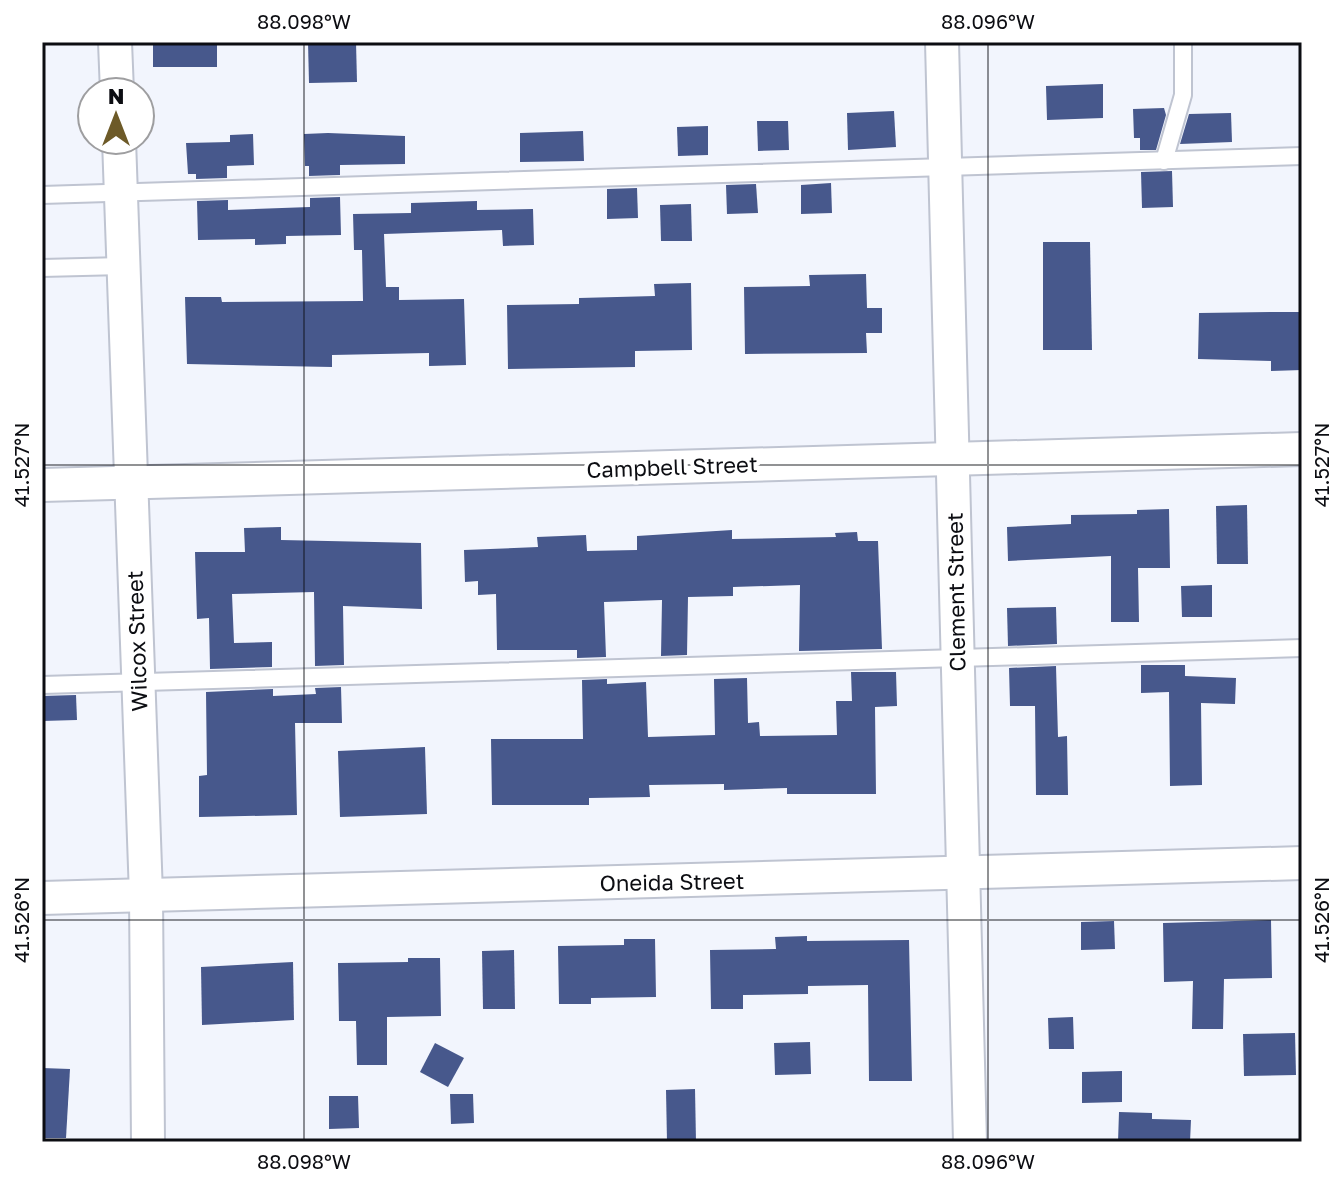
<svg xmlns="http://www.w3.org/2000/svg" width="1344" height="1184" viewBox="0 0 1344 1184" font-family="'Golos Text',sans-serif">
<rect width="100%" height="100%" fill="#f2f5fd"/>
<g fill="#47588c">
<rect x="153" y="42" width="64" height="25"/>
<polygon points="308,42 356,42 357,82 309,83"/>
<polygon points="1103,84 1103,118 1047,120 1046,86"/>
<polygon points="1164,108 1166,115 1156,150 1140,150 1140,138 1134,138 1133,109"/>
<polygon points="894,111 896,147 848,150 847,113"/>
<polygon points="1231,113 1232,142 1180,144 1189,114"/>
<polygon points="757,121 788,121 789,150 758,151"/>
<polygon points="708,126 708,155 678,156 677,127"/>
<polygon points="583,131 584,161 520,162 520,133"/>
<polygon points="328,133 405,136 405,164 340,165 340,175 309,176 309,166 305,166 304,134"/>
<polygon points="253,134 254,165 227,166 227,178 196,179 196,174 188,174 186,143 230,142 230,135"/>
<polygon points="1172,171 1173,207 1142,208 1141,172"/>
<polygon points="831,183 832,213 801,214 801,185"/>
<polygon points="756,184 758,213 727,214 726,185"/>
<polygon points="637,188 638,218 607,219 607,189"/>
<polygon points="340,197 341,235 286,236 286,244 255,245 255,239 198,240 197,201 228,200 228,210 310,207 310,198"/>
<polygon points="477,201 477,210 533,209 534,245 503,246 502,230 384,234 386,287 399,287 399,300 464,299 466,365 429,366 429,353 332,355 332,367 187,364 185,297 221,297 222,302 363,301 362,250 354,250 353,214 411,213 411,203"/>
<polygon points="691,204 692,241 661,241 660,205"/>
<polygon points="1043,242 1090,242 1092,350 1043,350"/>
<polygon points="866,274 867,308 882,308 882,333 866,333 867,353 745,354 744,287 810,286 809,275"/>
<polygon points="691,283 692,350 635,351 635,367 508,369 507,305 579,304 579,298 655,296 654,284"/>
<polygon points="1270,312 1302,312 1302,370 1271,371 1271,361 1198,359 1199,313"/>
<polygon points="1247,505 1248,564 1217,564 1216,506"/>
<polygon points="1169,509 1170,568 1138,568 1139,622 1111,622 1111,556 1008,561 1007,527 1071,524 1071,515 1137,514 1137,510"/>
<polygon points="281,527 281,540 421,543 422,609 343,606 344,665 315,666 314,592 232,594 234,643 272,642 272,667 210,669 209,618 197,619 195,552 245,552 244,528"/>
<polygon points="732,530 732,539 836,537 835,533 857,532 858,541 878,541 882,649 799,651 800,585 733,587 733,596 688,597 687,655 661,656 662,600 604,602 606,657 577,658 577,650 497,650 496,594 478,595 478,581 465,582 464,550 538,547 537,537 586,535 587,551 637,550 637,536"/>
<polygon points="1212,585 1212,617 1182,617 1181,586"/>
<polygon points="1056,607 1057,644 1008,646 1007,608"/>
<polygon points="1141,665 1185,665 1185,676 1236,678 1235,704 1201,703 1202,785 1170,786 1169,692 1141,693"/>
<polygon points="1056,666 1058,737 1067,736 1068,795 1036,795 1035,706 1010,706 1009,668"/>
<polygon points="851,672 896,672 897,706 875,707 876,794 787,794 787,788 724,790 724,784 649,785 650,797 589,798 589,805 492,805 491,739 583,739 582,680 607,679 607,684 646,682 648,737 715,735 714,679 747,678 748,723 759,722 760,736 837,735 836,701 852,701"/>
<polygon points="341,687 342,723 295,723 297,815 199,817 199,776 207,775 206,692 273,689 273,696 316,694 315,688"/>
<polygon points="76,695 77,720 42,721 42,696"/>
<polygon points="425,747 427,814 340,817 338,751"/>
<polygon points="1271,920 1272,978 1224,979 1223,1029 1192,1029 1193,981 1164,982 1163,923"/>
<polygon points="1114,921 1115,949 1081,950 1081,922"/>
<polygon points="807,936 807,941 909,940 912,1081 869,1081 868,985 808,986 808,994 743,995 743,1009 711,1009 710,950 776,949 775,937"/>
<polygon points="624,939 655,939 656,997 591,998 591,1004 559,1004 558,946 624,945"/>
<polygon points="514,950 515,1009 483,1009 482,951"/>
<polygon points="408,958 440,958 441,1016 387,1017 387,1065 357,1065 356,1021 339,1021 338,963 408,962"/>
<polygon points="293,962 294,1020 202,1025 201,967"/>
<polygon points="1073,1017 1074,1049 1049,1049 1048,1018"/>
<polygon points="1295,1033 1296,1075 1244,1076 1243,1034"/>
<polygon points="810,1042 811,1074 775,1075 774,1043"/>
<polygon points="435,1043 464,1058 448,1087 420,1072"/>
<polygon points="42,1068 70,1069 66,1138 42,1138"/>
<polygon points="1122,1071 1122,1102 1082,1103 1082,1072"/>
<polygon points="695,1089 696,1142 667,1142 666,1090"/>
<polygon points="450,1094 473,1094 474,1123 451,1124"/>
<polygon points="329,1096 358,1096 359,1128 329,1129"/>
<polygon points="1119,1112 1152,1113 1152,1119 1191,1120 1190,1142 1118,1142"/>
</g>
<g fill="none" stroke-linecap="round" stroke-linejoin="round">
<defs>
<g id="lane">
<polyline points="1164,161 1183,95 1183,42"/>
<polyline points="42,195 1302,156"/>
<polyline points="42,268 123,266"/>
<polyline points="42,685 1302,648"/>
</g>
<g id="street">
<polyline points="115,42 117,92"/>
<polyline points="942,42 970,1142"/>
<polyline points="119,140 146,895 148,1142"/>
<polyline points="42,485 1302,449"/>
<polyline points="42,898 1302,863"/>
</g>
</defs>
<use href="#lane" stroke="#bfc4d1" stroke-width="20"/>
<use href="#street" stroke="#bfc4d1" stroke-width="36"/>
<use href="#lane" stroke="#fff" stroke-width="16"/>
<use href="#street" stroke="#fff" stroke-width="32"/>
</g>
<path fill="none" stroke="#0c0d12" stroke-width="2" stroke-opacity="0.45" d="M304 42V1142M988 42V1142M42 465H1302M42 920H1302"/>
<g text-anchor="middle" stroke-width="8" stroke-linejoin="round" paint-order="stroke">
<g font-size="22" fill="#0c0d12" stroke="#fff">
<text transform="translate(672 467) rotate(-2)" y="8">Campbell Street</text>
<text transform="translate(956 592) rotate(-91)" y="8">Clement Street</text>
<text transform="translate(137 641) rotate(-92)" y="8">Wilcox Street</text>
<text transform="translate(672 882) rotate(-1)" y="8">Oneida Street</text>
</g>
</g>
<rect width="1344" height="1184" fill="none" stroke="#ffffff" stroke-width="88"/>
<g transform="translate(116 116)"><circle r="38" fill="#ffffff" stroke="#9e9ea0" stroke-width="2"/>
<path d="M0-6L14 30L0 20L-14 30Z" fill="#6d5a28"/>
<text y="-12" font-size="22" font-weight="bold" text-anchor="middle" fill="#0c0d12">N</text>
</g>
<rect x="44" y="44" width="1256" height="1096" fill="none" stroke="#0c0d12" stroke-width="3"/>
<g font-size="20" text-anchor="middle" fill="#0c0d12">
<text x="304" y="29">88.098°W</text>
<text x="988" y="29">88.096°W</text>
<text transform="translate(22 465) rotate(-90)" y="7">41.527°N</text>
<text transform="translate(1322 465) rotate(-90)" y="7">41.527°N</text>
<text transform="translate(22 920) rotate(-90)" y="7">41.526°N</text>
<text transform="translate(1322 920) rotate(-90)" y="7">41.526°N</text>
<text x="304" y="1169">88.098°W</text>
<text x="988" y="1169">88.096°W</text>
</g>
</svg>
